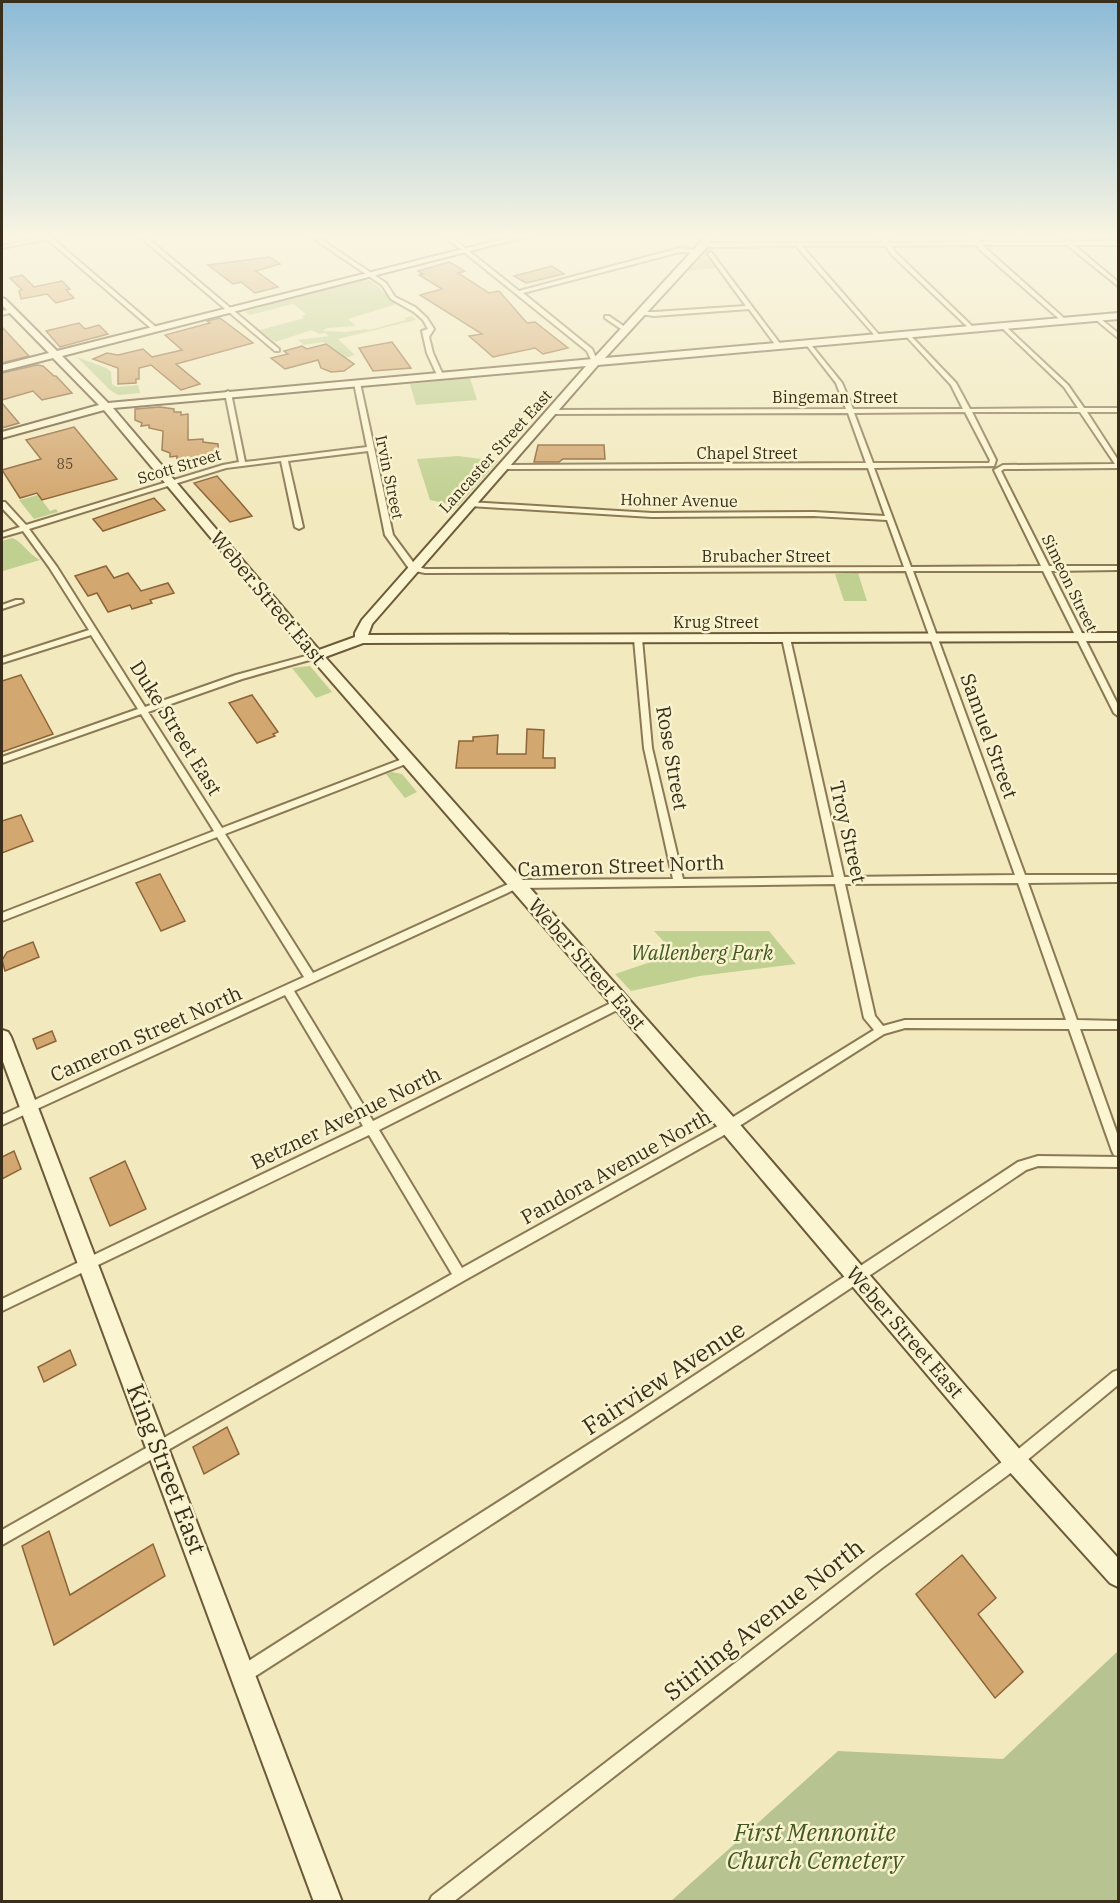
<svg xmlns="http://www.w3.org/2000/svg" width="1120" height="1903" viewBox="0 0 1120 1903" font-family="'IBM Plex Serif',serif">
<rect width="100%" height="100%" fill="#f2e9be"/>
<g fill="#c0d091">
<polygon points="710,247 715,253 707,254 707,256 702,258 712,261 718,268 686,271 705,248"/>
<polygon points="361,279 371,281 397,304 348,319 356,326 327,328 323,331 345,332 366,329 369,330 406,320 404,318 412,316 416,320 338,339 355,355 342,359 339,354 323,342 304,345 298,340 329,336 325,333 319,334 312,330 275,342 260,330 304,318 302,316 306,314 293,304 250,315 245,312 285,299"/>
<polygon points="77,357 106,368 111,372 112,384 117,387 138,385 140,393 118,395 110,390"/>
<polygon points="470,378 477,400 416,405 410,384"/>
<polygon points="458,456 498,461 458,506 430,500 417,459"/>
<polygon points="38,495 50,511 56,509 58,512 34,519 19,500"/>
<path d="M12 538C22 541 28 554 40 560L3 571 2 541Z"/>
<polygon points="858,573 867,601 844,601 835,574"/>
<polygon points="310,666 332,692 316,698 292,668"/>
<polygon points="392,772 402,774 417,792 405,798 386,774"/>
<polygon points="654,931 769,931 796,964 700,976 631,991 615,974 675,954"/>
</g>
<polygon fill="#b7c491" points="1118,1651 1118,1901 671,1901 838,1751 1003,1759"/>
<g fill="#d3a770" stroke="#8d6539" stroke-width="1.5">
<polygon points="270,257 280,264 256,271 278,287 255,293 241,282 233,284 208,265"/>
<polygon points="449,262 465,271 458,273 489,293 499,291 527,323 535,322 568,348 543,354 535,348 493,357 469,336 482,334 420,295 442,289 419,275 423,274 418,271"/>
<polygon points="552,266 564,274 526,283 514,276"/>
<polygon points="22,275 34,287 62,281 70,289 66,290 74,298 56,303 47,294 21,299 19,291 22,290 10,278"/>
<polygon points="220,318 253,343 176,364 200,384 181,390 151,365 139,368 139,379 136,379 136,383 118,384 118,368 93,359 107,353 118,355 143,349 152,357 182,350 165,335 210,323 207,321"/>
<polygon points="79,323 85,329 99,325 108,334 60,347 46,331"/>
<polygon points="2,327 29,356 2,363"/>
<polygon points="392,342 411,368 373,371 359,348"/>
<polygon points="326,344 354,364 344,371 331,372 321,368 318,360 285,369 271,358 288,354 284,351 302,346 307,349"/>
<polygon points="37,365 43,366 54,376 56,376 72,393 42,400 33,391 2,400 2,373"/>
<polygon points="2,403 19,423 2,428"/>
<polygon points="160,407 174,409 174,412 181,412 181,415 188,414 188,440 203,439 203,442 218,444 218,459 185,462 185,459 177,459 177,456 170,457 170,453 162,450 163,431 149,428 149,425 141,426 142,423 135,420 135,409"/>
<polygon points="74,427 117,479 42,500 37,493 20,498 2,470 41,459 26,440"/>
<polygon points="538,445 604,445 605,459 563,459 559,462 534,462"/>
<polygon points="217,476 240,502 252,516 230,522 194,483"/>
<polygon points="154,498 165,510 103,531 93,519"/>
<polygon points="106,566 114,578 128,573 141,591 168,583 174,593 150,600 152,603 132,609 130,605 108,612 97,593 88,596 75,576"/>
<polygon points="21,675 53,734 2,752 2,681"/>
<polygon points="252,695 278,732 273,734 275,736 257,743 229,703"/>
<polygon points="527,729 544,730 543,758 555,758 555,768 456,768 459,741 473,741 473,737 498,735 497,754 526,754"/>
<polygon points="21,815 33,841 2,853 2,821"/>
<polygon points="160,874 185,921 161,931 136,883"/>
<polygon points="33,942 39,957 5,971 2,960 7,952"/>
<polygon points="52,1031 56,1041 37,1049 33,1039"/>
<polygon points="14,1151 21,1169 2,1179 2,1157"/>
<polygon points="125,1161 146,1209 110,1226 90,1178"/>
<polygon points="70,1350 76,1365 44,1382 38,1367"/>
<polygon points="227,1427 239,1454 204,1474 193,1447"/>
<polygon points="49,1531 70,1595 153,1544 165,1576 54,1645 22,1546"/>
<polygon points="962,1555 996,1598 978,1614 1023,1672 995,1698 916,1594"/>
</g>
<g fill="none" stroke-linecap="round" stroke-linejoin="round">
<defs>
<g id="street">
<polygon points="46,236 57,236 52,238 157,328 157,330 153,330 47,239 2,248 2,246"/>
<polygon points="139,236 145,236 279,349 279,351 275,351"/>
<polygon points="310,236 316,236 386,283 395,297 415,307 427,318 434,329 429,337 433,353 443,375 442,376 437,375 427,353 422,331 428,329 423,320 414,312 391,299 382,285"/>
<polygon points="444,236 450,236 519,291 680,248 702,251 699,253 680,252 523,293 592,349 598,362 595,364 592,362 587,351"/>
<polygon points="880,236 886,236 889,243 975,242 971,236 977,236 980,242 1064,242 1066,239 1070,242 1118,241 1118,245 1074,245 1118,282 1118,286 1067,245 982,245 1066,320 1067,321 1064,323 979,249 977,245 891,246 895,252 974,328 974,330 972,331 891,254 886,246 802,246 880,336 881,337 878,339 796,246 704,247 701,245 704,243 884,243"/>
<polygon points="711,252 781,345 781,347 777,347 749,309 654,316 640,314 640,312 654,312 746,306 708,254"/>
<polygon points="11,309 13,310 13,312 2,315 2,311"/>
<polygon points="605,316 609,316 629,330 624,331 605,318"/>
<polygon points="1097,316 1118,333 1118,338 1095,319 1094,318"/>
<path d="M1003 324 1068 385 1084 408H1118V412H1087L1118 460V468L1004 469 1001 471 1049 566H1118V570L1051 571 1118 705V716L1114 713 1043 571H913L1025 875H1118V882L1028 883 1077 1020 1118 1021V1029H1080L1118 1136V1156L1114 1155 1112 1151 1069 1029 905 1028 884 1034 733 1130 465 1280 2 1545V1530L452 1274 369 1135 2 1311V1299L363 1126 285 995 2 1125V1115L304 977 217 837 2 921V913L214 831 141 714 2 763V757L138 709 91 635 2 663V658L89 630 49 567 23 531 2 537V533L20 527 2 508V502H5L26 525 223 465 239 462 225 393 228 391 231 393 245 462 367 447 354 383 357 381 360 383 393 535 416 566 425 569 904 567 887 520 814 516 652 517 469 506 465 504 469 502 652 513 814 512 885 516 868 468 502 469 499 467 502 465 866 463 848 413 552 414 549 412 552 410 846 409 836 383 805 343 808 341 842 383 853 409H963L951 385 906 336 905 335 908 333 956 383 970 409 1078 408 1064 387 1001 327V325ZM965 412 990 460 989 463H873L854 413ZM972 412H1080L1115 464 1003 465 994 470 1041 566 911 567 874 468 994 466 996 460ZM368 451 385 535 410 570 425 573 906 571 1015 875 844 877 790 638 786 636 782 638 834 877 683 879 652 748 642 639 638 637 634 639 644 748 673 879 517 880 313 973 225 834 411 762 413 760 411 758H405L222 828 148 712 242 679 320 657 321 655 317 653 236 675 145 707 57 567 29 529 226 468 281 461 295 527 299 529 303 527 288 461ZM1018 883 1066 1020H905L883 1026 875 1016 845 884ZM835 884 864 1018 874 1030 725 1122 462 1268 379 1130 625 1006 626 1003 625 1000H617L373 1121 294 991 518 888Z"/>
<polygon points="16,600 22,600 23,602 2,609 2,605"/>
<path d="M1038 1156 1118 1157V1167L1038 1166 1026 1170C770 1344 511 1513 251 1679L245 1681 239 1679 237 1673 239 1667 630 1418 1018 1162Z"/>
<polygon points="1118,1370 1118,1385 1020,1466 882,1568 453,1902 429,1902 432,1896 872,1558 1010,1456 1113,1372"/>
</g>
<g id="secondary">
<path d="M515 236H528L62 356 108 403 593 359 706 236H714L707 247 605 358 1118 313V319L598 365 372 624 368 635 1118 633V641L363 643 325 657 736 1120 1023 1453 1118 1558V1587L1110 1583 1007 1469 722 1132 318 666 104 410 2 438V432L99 405 53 358 2 371V365L49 353 2 305V298L5 299 57 351ZM586 366 362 620 355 633V637L319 650 113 408Z"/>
<polygon points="2,1030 8,1032 11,1037 342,1902 314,1902 2,1059"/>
</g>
</defs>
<use href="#street" stroke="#8b7955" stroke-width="4"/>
<use href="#secondary" stroke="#6d5a38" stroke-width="4"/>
<use href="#street" fill="#fcf5d2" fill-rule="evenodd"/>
<use href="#secondary" fill="#fcf5d2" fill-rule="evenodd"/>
</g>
<linearGradient id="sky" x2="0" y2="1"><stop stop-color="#8cbad7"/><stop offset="0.47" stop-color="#f9f5e2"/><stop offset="1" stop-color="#f9f5e2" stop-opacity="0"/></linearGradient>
<rect width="1120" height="502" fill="url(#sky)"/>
<g text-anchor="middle" stroke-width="5" stroke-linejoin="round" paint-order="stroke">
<g font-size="14" fill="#604c30">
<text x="65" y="469">85</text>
</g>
<g font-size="16" fill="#392e1b" stroke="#f8f2ce">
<text x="835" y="403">Bingeman Street</text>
<text transform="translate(495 451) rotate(-48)" y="6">Lancaster Street East</text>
<text x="747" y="459">Chapel Street</text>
<text transform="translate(179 466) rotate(-17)" y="6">Scott Street</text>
<text transform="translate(390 477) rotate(78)" y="6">Irvin Street</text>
<text transform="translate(679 500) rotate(1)" y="6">Hohner Avenue</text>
<text x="766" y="562">Brubacher Street</text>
<text transform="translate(1070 583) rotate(64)" y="6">Simeon Street</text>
<text x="716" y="628">Krug Street</text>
</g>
<g font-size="20" fill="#392e1b" stroke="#f8f2ce">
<text transform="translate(268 598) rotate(50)" y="7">Weber Street East</text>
<text transform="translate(176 728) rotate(58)" y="7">Duke Street East</text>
<text transform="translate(989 736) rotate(70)" y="7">Samuel Street</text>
<text transform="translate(672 758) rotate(80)" y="7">Rose Street</text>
<text transform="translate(848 832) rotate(77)" y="7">Troy Street</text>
<text transform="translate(621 866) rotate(-2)" y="7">Cameron Street North</text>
<text transform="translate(587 964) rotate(49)" y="7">Weber Street East</text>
<text transform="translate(146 1034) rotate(-24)" y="7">Cameron Street North</text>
<text transform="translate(346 1118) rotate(-26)" y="7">Betzner Avenue North</text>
<text transform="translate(616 1167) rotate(-29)" y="7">Pandora Avenue North</text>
<text transform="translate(905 1332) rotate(49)" y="7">Weber Street East</text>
</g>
<g font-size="20" font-style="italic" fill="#425820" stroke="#f8f2ce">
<text x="702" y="960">Wallenberg Park</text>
</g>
<g font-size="24" fill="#392e1b" stroke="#f8f2ce">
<text transform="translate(664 1378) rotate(-33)" y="8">Fairview Avenue</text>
<text transform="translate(166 1469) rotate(69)" y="8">King Street East</text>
<text transform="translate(764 1620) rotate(-38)" y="8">Stirling Avenue North</text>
</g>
<g font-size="24" font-style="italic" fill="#425820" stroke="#f8f2ce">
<text x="815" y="1841">First Mennonite<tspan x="815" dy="28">Church Cemetery</tspan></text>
</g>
</g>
<rect width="1120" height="1903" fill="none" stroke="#392e1b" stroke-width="6"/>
</svg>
